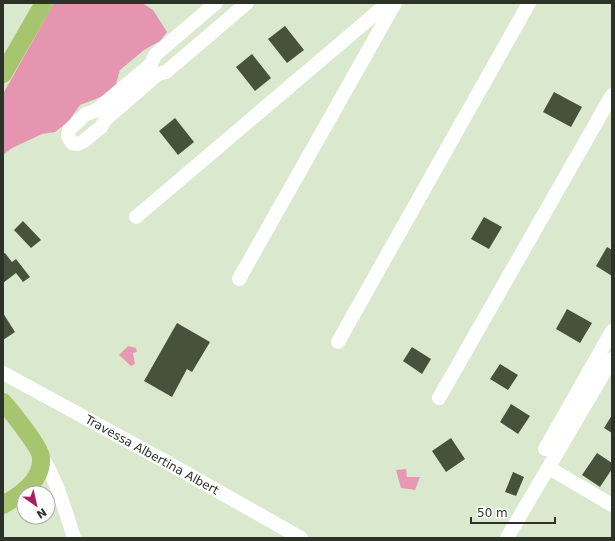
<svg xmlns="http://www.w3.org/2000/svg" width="615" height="541" viewBox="0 0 615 541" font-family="'DejaVu Sans',sans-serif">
<rect width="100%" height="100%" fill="#dae8cd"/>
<polygon fill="#e595b0" points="54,3 142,3 153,10 167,32 160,41 144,50 120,70 115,87 103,96 80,105 68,122 55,132 42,134 12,148 3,155 3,94"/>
<g fill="#e998b4">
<polygon points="128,346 136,348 137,352 133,353 135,364 131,366 119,355"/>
<polygon points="406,469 407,477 420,477 415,490 401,488 396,470"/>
</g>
<g fill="#47523c">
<polygon points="285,26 304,50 287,63 268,39"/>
<polygon points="252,54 271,78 255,91 236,67"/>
<polygon points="554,92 582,107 571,127 543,112"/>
<polygon points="175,118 194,142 178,155 159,131"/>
<polygon points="484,217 502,227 489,249 471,239"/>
<polygon points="23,221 41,240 31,248 14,230"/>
<polygon points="607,247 612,250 612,276 596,266"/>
<polygon points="5,253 12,262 16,259 30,277 23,282 16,273 3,283 3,254"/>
<polygon points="567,309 592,323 580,343 556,329"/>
<polygon points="3,313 15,332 3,340"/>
<polygon points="177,323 210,342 192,372 187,369 172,397 144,381"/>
<polygon points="412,347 431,359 422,374 403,361"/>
<polygon points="500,364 518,375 508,390 490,379"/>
<polygon points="511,404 530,416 518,434 500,422"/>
<polygon points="612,415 612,433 604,428"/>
<polygon points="451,438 465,459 446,472 432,451"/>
<polygon points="597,453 612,463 612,469 600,487 582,475"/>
<polygon points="513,472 524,477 516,496 505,492"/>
</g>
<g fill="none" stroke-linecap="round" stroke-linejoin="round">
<g stroke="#fff" stroke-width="14">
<polyline points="216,3 155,55 151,64 95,111 86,114 69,130 68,136 72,143 78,144 84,141 101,127 106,119 158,74 166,72 247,3"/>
<polyline points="136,217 388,3"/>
<polyline points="239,279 395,3"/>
<polyline points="338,342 529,3"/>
<polyline points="3,373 170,464 301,538"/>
<polyline points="439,398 612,95"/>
<polyline points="545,449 612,331"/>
<path d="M41 455C57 481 65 509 74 538"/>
<polyline points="549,468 612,505"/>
<polyline points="507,538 612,359"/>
</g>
<g stroke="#a6c56e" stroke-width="18">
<polyline points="3,74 44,3"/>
<path d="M3 402C11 411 40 447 41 457 43 481 20 495 3 505"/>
</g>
</g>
<g text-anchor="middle" stroke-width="4" stroke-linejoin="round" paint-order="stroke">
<g font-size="12" fill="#2d3228" stroke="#fff">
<text transform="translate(152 455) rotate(29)" y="4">Travessa Albertina Albert</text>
</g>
</g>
<rect width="615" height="541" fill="none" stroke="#2d3228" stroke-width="8"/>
<g transform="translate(36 505) rotate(146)"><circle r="19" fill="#ffffff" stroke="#abada9"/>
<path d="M0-3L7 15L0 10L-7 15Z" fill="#aa1f61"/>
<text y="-6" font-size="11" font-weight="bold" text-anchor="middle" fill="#2d3228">N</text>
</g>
<path d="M471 517v6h84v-6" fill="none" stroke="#2d3228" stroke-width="2"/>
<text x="477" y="517" font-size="12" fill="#2d3228" stroke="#ffffff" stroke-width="3" paint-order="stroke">50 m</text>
</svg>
